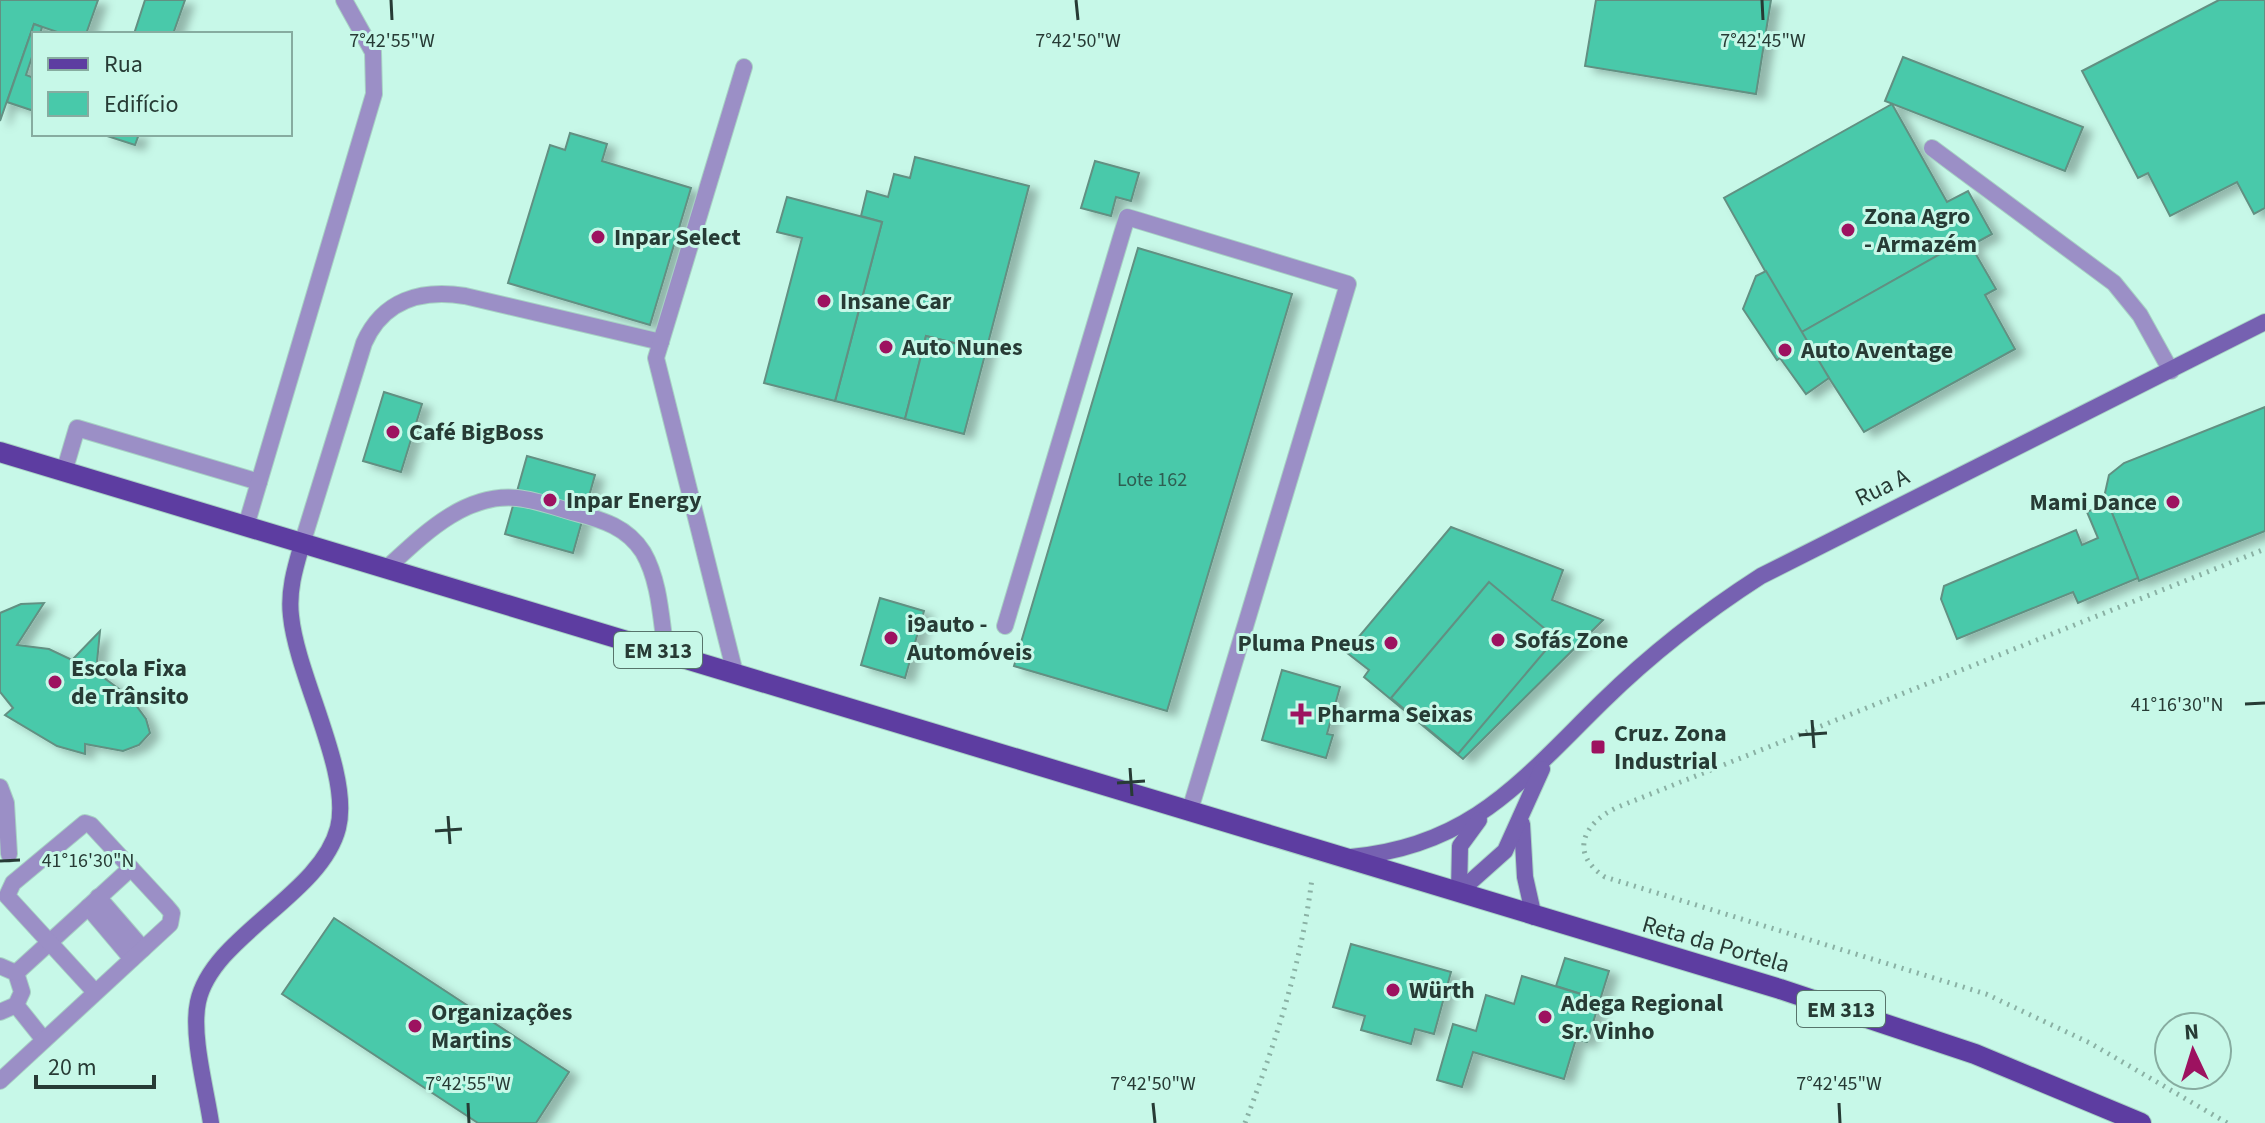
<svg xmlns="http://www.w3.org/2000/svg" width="2265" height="1123" viewBox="0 0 2265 1123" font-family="'Source Sans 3',sans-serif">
<defs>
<filter id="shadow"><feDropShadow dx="9" dy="5" stdDeviation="4" flood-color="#0004"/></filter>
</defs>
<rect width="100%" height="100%" fill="#c7f8e8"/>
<g fill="#48c9aa" stroke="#629082" stroke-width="2" filter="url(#shadow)">
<polygon points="0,0 98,0 86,34 63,34 34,24 0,121"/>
<polygon points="145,0 185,0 173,34 134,34"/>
<polygon points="1596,0 1771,0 1756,94 1585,66"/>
<polygon points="2219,0 2265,0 2265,208 2254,214 2237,182 2170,216 2148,173 2138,178 2082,71"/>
<polygon points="34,24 42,27 40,34 34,34 34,51 26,75 34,78 34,111 7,102"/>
<polygon points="1903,57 2083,127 2065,171 1885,101"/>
<polygon points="1892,104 1947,202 1968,191 1992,234 1970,246 1967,239 1800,333 1724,198"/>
<polygon points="570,133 607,144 602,161 691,188 650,325 508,283 550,145 565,150"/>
<polygon points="101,134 139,134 135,145"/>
<polygon points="915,157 1029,186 986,351 926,336 905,419 835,401 882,222 861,216 867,191 888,197 894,174 910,178"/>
<polygon points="1095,161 1139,173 1131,201 1116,197 1111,216 1081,208"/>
<polygon points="787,197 882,222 835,401 764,383 802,238 777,232"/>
<polygon points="1967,239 1996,289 1985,295 2015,349 1864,432 1800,333"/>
<polygon points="1138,248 1292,294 1167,711 1014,666"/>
<polygon points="1766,271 1829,378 1806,394 1780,358 1777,360 1743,309 1756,276"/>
<polygon points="926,336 986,351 964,434 905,419"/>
<polygon points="384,392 422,404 401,472 363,461"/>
<polygon points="2265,407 2265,531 2139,581 2108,503 2105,493 2109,475 2124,463"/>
<polygon points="527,456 595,475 573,553 505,534"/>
<polygon points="2108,503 2138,578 2078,603 2073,592 1957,639 1941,599 1944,586 2076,530 2082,545 2098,538 2087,512"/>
<polygon points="1451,527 1563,570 1552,600 1603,620 1463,759 1364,677 1369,670 1346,652"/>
<polygon points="1489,582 1556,638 1458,754 1391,698"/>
<polygon points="880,598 924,611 905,678 861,665"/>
<polygon points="44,603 17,645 49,649 72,660 100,631 96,672 130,697 146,719 150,733 139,745 123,751 85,744 85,754 57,746 5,715 13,708 0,692 0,613 21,604"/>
<polygon points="1282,670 1340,687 1327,734 1333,735 1326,758 1262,740"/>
<polygon points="334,918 569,1072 536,1123 478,1123 282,994"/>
<polygon points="1351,944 1451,972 1434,1034 1415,1029 1411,1044 1361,1030 1365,1016 1333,1007"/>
<polygon points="1565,958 1609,971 1600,1000 1556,986"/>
<polygon points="1522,976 1600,1000 1587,1042 1576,1039 1564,1079 1473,1052 1462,1087 1437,1080 1453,1024 1476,1031 1486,995 1514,1004"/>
</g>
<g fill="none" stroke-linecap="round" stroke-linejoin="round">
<defs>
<g id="lane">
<polyline points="1932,148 2114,283 2140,315 2171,371"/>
<polyline points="64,472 77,428 259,482"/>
<polyline points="246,526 374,94 373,52 344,0"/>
<path d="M302 544 364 343C383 300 421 289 465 296L661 342"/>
<path d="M387 568C423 535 464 493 517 498 537 500 557 508 576 513 603 520 627 527 643 552 660 581 661 620 666 653"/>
<polyline points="1005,626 1127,217 1348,284 1190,810"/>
<polyline points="735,673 656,358 744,67"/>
<polyline points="0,787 6,803 9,854"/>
<polyline points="98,897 143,949"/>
<polyline points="88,907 132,959"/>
<polyline points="0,966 16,973 22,992 16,1005 0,1012"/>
<polyline points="16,973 131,868"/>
<polyline points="16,1005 44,1040"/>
<polyline points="0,1081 170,924 172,913 167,907 91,825 85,823 13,883 7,896 95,992"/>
</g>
<g id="secondary">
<polyline points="1522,824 1525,877 1534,917"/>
<path d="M1351 857C1472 846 1522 780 1603 701 1651 654 1705 612 1761 576L2265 322"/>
<polyline points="1459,892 1505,851 1542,769"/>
<polyline points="1459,892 1460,846 1479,820"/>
<path d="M211 1123C206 1089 191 1035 198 1002 212 936 321 895 338 828 352 773 297 677 291 616 288 591 295 568 302 544"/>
</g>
<polyline id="primary" points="0,452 1780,989 1975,1054 2141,1123"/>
</defs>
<use href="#lane" stroke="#a7d2c4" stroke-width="18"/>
<use href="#secondary" stroke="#a7d2c4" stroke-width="18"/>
<use href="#primary" stroke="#a7d2c4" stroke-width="22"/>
<g stroke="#8ab1a4" stroke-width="5" stroke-dasharray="2 6" stroke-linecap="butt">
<path d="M1245 1123C1275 1044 1302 962 1312 878"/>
<path d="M2227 1123 2090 1043 1986 994 1605 877C1568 853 1584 822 1618 807L2265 549"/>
</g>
<use href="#lane" stroke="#9b8fc6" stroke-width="16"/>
<use href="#secondary" stroke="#7661b1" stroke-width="16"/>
<use href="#primary" stroke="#5d3da1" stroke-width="20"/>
</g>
<path fill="none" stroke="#273b35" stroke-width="3" d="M391 0 392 20M1076 0 1078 20M1762 0 1763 20M2245 704 2265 703M1812 720 1814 748M1799 735 1827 733M1130 768 1132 796M1117 783 1145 781M448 816 450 844M435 831 462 829M0 861 20 860M468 1103 469 1123M1153 1103 1155 1123M1839 1103 1840 1123"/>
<g fill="#9d1260" stroke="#c7f8e8" stroke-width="3">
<circle cx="1848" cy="230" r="8"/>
<circle cx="598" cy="237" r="8"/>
<circle cx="824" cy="301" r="8"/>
<circle cx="886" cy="347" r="8"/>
<circle cx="1785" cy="350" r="8"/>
<circle cx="393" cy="432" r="8"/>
<circle cx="550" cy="500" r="8"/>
<circle cx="2173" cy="502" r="8"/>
<circle cx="891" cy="638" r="8"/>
<circle cx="1498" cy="640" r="8"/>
<circle cx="1391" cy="643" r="8"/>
<circle cx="55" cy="682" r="8"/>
<path d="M1297 702h8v8h8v8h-8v8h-8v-8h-8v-8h8z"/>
<rect x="1590" y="739" width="16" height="16" rx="4"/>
<circle cx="1393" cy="990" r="8"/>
<circle cx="1545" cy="1017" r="8"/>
<circle cx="415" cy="1026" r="8"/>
</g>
<g text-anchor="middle" stroke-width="6" stroke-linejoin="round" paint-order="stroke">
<g font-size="20" fill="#2f5e52">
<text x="1152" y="486">Lote 162</text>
</g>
<g fill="#c7f8e8" stroke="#57746b" stroke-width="2">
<rect x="614" y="632" width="88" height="36" rx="6"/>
<rect x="1797" y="991" width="88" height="36" rx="6"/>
</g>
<g font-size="22" font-weight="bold" fill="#273b35">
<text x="658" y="658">EM 313</text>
<text x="1841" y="1017">EM 313</text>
</g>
<g font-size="24" font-weight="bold" fill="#273b35" stroke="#c7f8e8" text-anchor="start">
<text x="1864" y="224">Zona Agro<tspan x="1864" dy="28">- Armazém</tspan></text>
<text x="614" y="245">Inpar Select</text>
<text x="840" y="309">Insane Car</text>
<text x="902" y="355">Auto Nunes</text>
<text x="1801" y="358">Auto Aventage</text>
<text x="409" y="440">Café BigBoss</text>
<text x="566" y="508">Inpar Energy</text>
<text x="2157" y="510" text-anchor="end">Mami Dance</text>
<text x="907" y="632">i9auto -<tspan x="907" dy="28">Automóveis</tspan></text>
<text x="1514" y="648">Sofás Zone</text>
<text x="1375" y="651" text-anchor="end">Pluma Pneus</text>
<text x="71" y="676">Escola Fixa<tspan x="71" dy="28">de Trânsito</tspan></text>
<text x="1317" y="722">Pharma Seixas</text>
<text x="1614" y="741">Cruz. Zona<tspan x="1614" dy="28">Industrial</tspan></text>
<text x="1409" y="998">Würth</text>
<text x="1561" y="1011">Adega Regional<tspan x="1561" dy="28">Sr. Vinho</tspan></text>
<text x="431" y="1020">Organizações<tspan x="431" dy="28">Martins</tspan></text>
</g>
<g font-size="24" fill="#273b35" stroke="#c7f8e8">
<text transform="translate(1882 487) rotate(-26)" y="8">Rua A</text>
<text transform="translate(1716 944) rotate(16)" y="8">Reta da Portela</text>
</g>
</g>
<g font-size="20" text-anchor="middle" fill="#273b35" stroke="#c7f8e8" stroke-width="6" stroke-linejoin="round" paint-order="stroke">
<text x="392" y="47">7°42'55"W</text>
<text x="1078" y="47">7°42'50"W</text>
<text x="1763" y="47">7°42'45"W</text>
<text x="2177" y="711">41°16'30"N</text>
<text x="88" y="867">41°16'30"N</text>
<text x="468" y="1090">7°42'55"W</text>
<text x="1153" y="1090">7°42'50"W</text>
<text x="1839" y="1090">7°42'45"W</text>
</g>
<rect x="32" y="32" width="260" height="104" fill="#c7f8e8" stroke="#87aca0" stroke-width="2"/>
<rect x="48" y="58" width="40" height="12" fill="#5d3da1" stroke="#87aca0" stroke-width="2"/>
<text x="104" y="72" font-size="24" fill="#273b35">Rua</text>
<rect x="48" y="92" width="40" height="24" fill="#48c9aa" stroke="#87aca0" stroke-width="2"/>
<text x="104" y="112" font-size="24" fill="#273b35">Edifício</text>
<g transform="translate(2193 1051) rotate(356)"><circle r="38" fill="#c7f8e8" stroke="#87aca0" stroke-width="2"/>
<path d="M0-6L14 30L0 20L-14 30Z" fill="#9d1260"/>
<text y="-12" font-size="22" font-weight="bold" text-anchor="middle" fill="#273b35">N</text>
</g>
<path d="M36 1075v12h118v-12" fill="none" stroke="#273b35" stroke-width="4"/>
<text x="48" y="1075" font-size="24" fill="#273b35" stroke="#c7f8e8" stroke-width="6" paint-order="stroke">20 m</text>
</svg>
